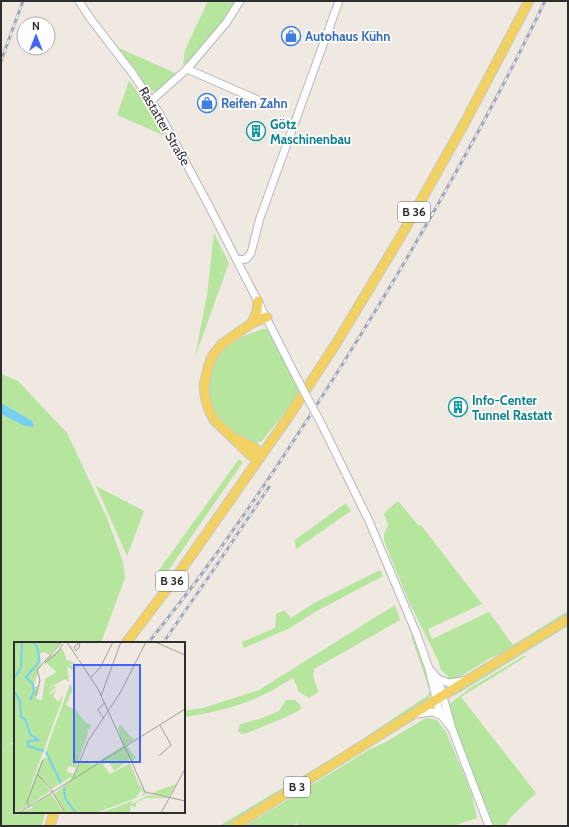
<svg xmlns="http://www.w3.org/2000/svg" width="569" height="827" viewBox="0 0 569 827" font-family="Cabin,sans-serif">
<rect width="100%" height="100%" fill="#efe9e1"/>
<g fill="#b6e59e">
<polygon points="208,1 238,1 223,23 190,61 183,65 185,50"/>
<path d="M108 35 119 48 175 73 174 77C167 83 159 94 148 91L142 79 132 65 125 59 106 36Z"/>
<polygon points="129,81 145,101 165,136 117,115"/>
<polygon points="214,233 229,263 195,357 207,295"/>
<polygon points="263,329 266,329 269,332 300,393 262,441 252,444 239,439 217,421 207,394 212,364 223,349 241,337"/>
<polygon points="1,374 18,381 67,433 107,518 123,562 125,578 101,643 15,643 15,740 7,747 15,742 15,812 46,812 41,826 1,826 1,753 5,749 1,752"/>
<polygon points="239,459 243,462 163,578 157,573"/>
<polygon points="96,486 144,511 127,556"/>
<polygon points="398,501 419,526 421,525 482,604 428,629 432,639 489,612 513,645 568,611 568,616 510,650 490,658 455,680 448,681 448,676 441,670 438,660 409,602 384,541 384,534 388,525 384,514 388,509"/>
<polygon points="346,503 351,511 296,549 295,540"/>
<polygon points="380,570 383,576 315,612 290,628 244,648 242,642 275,628 276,614 284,610 291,618 314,603"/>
<path d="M395 605 400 620 314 669 313 675 318 692 309 698 299 692 293 678C283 684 273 690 263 695 238 707 211 713 184 717V711L203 708 259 690Z"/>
<polygon points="568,623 568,626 469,687 454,696 453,695"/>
<polygon points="414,634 432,691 428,699 342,756 229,826 219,826 346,750 427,696 430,691 411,636"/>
<polygon points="524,656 527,656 461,697 536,793 512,816 505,826 491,826 448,705 470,688"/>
<polygon points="286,700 295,700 301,706 300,710 286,717 247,733 241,734 238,731 240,724 263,718 279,711"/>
<polygon points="428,718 437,720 446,732 464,774 472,795 477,818 453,826 298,826 297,823 293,826 245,826 370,749 386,742 424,719"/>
</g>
<polygon fill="#75cff0" points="1,403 32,421 34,427 25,426 1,414"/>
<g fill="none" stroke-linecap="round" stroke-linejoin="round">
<defs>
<g id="minor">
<polyline points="79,1 90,18 133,74 159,113 208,204 299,382"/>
<polyline points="187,69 258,100"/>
<polyline points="151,101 187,69 226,23 240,1"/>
<polyline points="238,260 246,259 251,253 260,218 339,1"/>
<polyline points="322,425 369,521 417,635 429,669 438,707 442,716 452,729"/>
<polyline points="431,671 438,679 440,686 452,729 489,826"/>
<polyline points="438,679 449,683 463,681"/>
<polyline points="415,714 433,712 442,716"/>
</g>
<g id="major">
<polyline points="252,323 257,311 258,301"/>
<polyline points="237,439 255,448 260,456"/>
<polyline points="257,461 214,420 208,408 205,396 204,385 209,364 213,355 222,344 252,323 267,317"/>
<polyline points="126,643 179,573 289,416 337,342 401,236 463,126 529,1"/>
<polyline points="50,826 54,812"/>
<polyline points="234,826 466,681 568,619"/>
</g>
</defs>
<use href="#minor" stroke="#b4b7c1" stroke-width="9"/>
<use href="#major" stroke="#c9c9c9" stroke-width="11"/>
<use href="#minor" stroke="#fff" stroke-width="7"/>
<use href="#major" stroke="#f2d163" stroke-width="9"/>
<defs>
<g id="rail">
<polyline points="1,61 23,1"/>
<path d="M148 643C168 618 188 593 206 568 275 474 337 375 397 275 450 185 500 95 545 1"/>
<polyline points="163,643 212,572 269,487"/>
</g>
</defs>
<use href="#rail" stroke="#a3a6b8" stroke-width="3"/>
<use href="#rail" stroke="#fff" stroke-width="1.5" stroke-dasharray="4.5" stroke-linecap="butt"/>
<defs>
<polyline id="minor-bridge" points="299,382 322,425"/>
</defs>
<use href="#minor-bridge" stroke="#b4b7c1" stroke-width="9" stroke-linecap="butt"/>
<use href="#minor-bridge" stroke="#fff" stroke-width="7"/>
</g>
<defs>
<symbol id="shop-ring" viewBox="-11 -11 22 22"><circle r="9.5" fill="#fff" stroke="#3f7fe0" stroke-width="1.5"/><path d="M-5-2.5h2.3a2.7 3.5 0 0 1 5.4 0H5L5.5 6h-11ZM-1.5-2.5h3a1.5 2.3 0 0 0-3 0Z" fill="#3f7fe0"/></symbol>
<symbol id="building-ring" viewBox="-11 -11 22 22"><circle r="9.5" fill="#fff" stroke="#0f9aa8" stroke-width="1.5"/><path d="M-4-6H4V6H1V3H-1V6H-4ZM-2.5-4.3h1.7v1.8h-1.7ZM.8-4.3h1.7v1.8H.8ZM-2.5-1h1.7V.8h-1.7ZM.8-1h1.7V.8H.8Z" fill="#0f9aa8"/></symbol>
</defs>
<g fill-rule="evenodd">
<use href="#shop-ring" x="280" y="25" width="22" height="22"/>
<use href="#shop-ring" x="196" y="92" width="22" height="22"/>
<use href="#building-ring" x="245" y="120" width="22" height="22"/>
<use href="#building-ring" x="447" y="396" width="22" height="22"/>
</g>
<g text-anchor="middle" stroke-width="3.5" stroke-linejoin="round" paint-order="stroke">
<g fill="#fff" stroke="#6d6d6d" stroke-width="1">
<rect x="398" y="202" width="32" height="20" rx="3"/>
<rect x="156" y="571" width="32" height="20" rx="3"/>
<rect x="284" y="777" width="26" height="20" rx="3"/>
</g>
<g font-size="12" font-weight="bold" fill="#2e2e2e">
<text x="414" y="216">B 36</text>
<text x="172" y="585">B 36</text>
<text x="297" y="791">B 3</text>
</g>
<g font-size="13" font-weight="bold" fill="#366cbe" stroke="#fff" text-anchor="start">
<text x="305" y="41">Autohaus Kühn</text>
<text x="221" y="108">Reifen Zahn</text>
</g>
<g font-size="13" font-weight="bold" fill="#0d838f" stroke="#fff" text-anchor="start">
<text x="270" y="129">Götz<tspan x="270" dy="15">Maschinenbau</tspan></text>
<text x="472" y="405">Info-Center<tspan x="472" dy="15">Tunnel Rastatt</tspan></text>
</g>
<g font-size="13" fill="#2e2e2e" stroke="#fff">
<text transform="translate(165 126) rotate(60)" y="5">Rastatter Straße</text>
</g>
</g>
<g transform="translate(14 642)">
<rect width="171" height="171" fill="#efe9e1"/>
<path d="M0 0H47L35 13 31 10 26 11 27 21 19 45H24L22 57 28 58 31 37 43 30 31 20 35 15 48 6 53 18 62 22 61 25 53 20 60 26 58 28 53 24 55 40 51 37 34 46 41 44 42 45 35 51 37 52 43 47 39 54 44 60 50 52 11 160 5 171 2 168 0 171ZM56 42 59 47 52 63 62 68 71 80 77 83 75 88 73 86 74 91 62 126 55 124 52 129 60 133 38 147 29 137 36 149 7 169 29 116H34L32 109ZM106 82 116 94 110 97 117 94 120 98 112 103 110 100 122 116 118 120 115 116V118L100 129 94 119 89 123 96 132 116 121 125 143 132 152 127 154 130 151 127 148 122 156 84 170 51 171 40 152 54 141 67 120 80 122 109 104 104 86ZM162 142 154 155 138 151ZM37 152 50 171H6L18 166 19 163ZM134 153 154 156H132L123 160 120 169 121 165 117 163 116 171H87L118 159V162Z" fill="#b6e59e"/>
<path fill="none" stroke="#75cff0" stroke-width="2" d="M0 36 7 26 8 0M0 49 6 59 7 75 11 77 16 92 24 98 14 99V104L30 109M16 58 20 50 19 42 12 35 25 20 24 7 19 0M32 110 47 141M50 145 51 156 62 171"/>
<path fill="none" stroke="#a29e99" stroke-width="1" d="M53 0 64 17M66 0 65 6 62 9 60 5ZM141 0 171 13M65 18 84 47 112 108M31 21 44 10 49 2M77 35 86 26 99 0M22 54 26 38 23 28 48 0M87 54 107 0M90 77 84 68 91 60M112 107 131 150 171 159M145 114 157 103 146 83M24 133 36 146 51 171M59 136 74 99 106 51 132 0M15 164 13 160 29 118M5 171 171 67M147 171 171 127"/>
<path fill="#4264fb" fill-opacity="0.15" stroke="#4264fb" stroke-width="2" d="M60 23H126V120H60Z"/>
<rect width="171" height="171" fill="none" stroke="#2e2e2e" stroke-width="2"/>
</g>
<rect width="569" height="827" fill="none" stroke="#2e2e2e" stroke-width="4"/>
<g transform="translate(36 36)"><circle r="19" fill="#ffffff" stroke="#ababab"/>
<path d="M0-3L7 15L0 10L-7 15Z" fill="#4264fb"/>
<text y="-6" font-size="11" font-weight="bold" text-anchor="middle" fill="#2e2e2e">N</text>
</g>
</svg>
